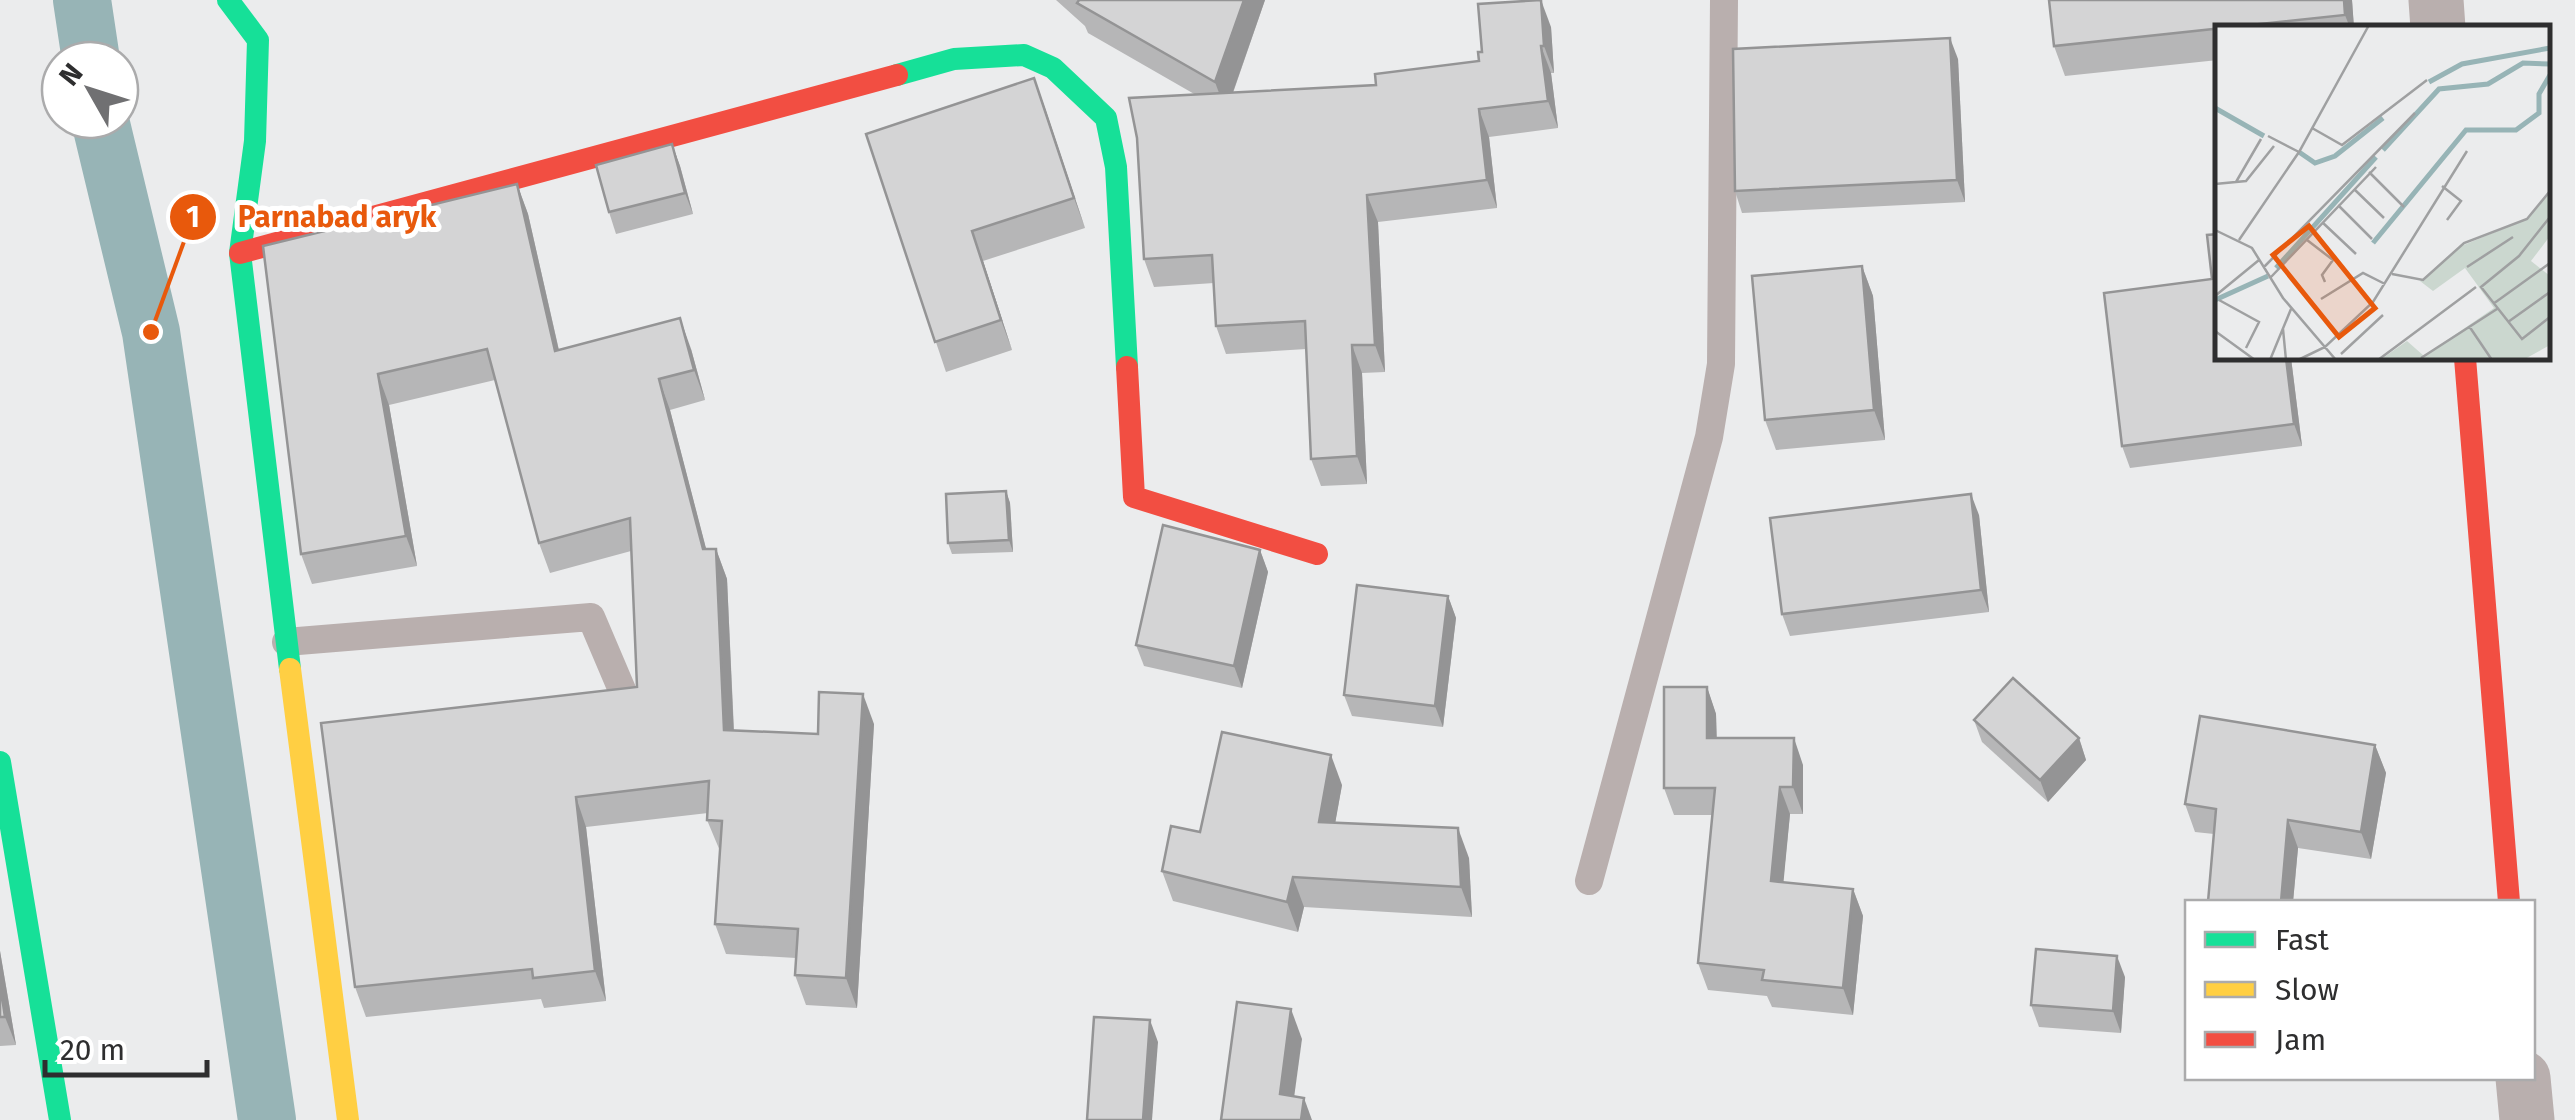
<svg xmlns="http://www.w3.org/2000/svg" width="2575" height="1120" viewBox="0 0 2575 1120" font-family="'Fira Sans',sans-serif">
<rect width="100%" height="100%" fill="#ebeced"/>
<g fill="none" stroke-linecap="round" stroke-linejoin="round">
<g stroke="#97b4b6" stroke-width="58">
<polyline points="82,0 91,60"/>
<polyline points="100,120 151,332 267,1120"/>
</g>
<g stroke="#b9afae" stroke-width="28">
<polyline points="286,642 591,617 625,697"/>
<polyline points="1589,881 1709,437 1721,364 1724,0"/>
</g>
<g stroke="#b9afae" stroke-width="55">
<polyline points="2436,0 2438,28"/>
<polyline points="2523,1078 2527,1120"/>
</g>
<g stroke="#16e098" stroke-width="22">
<polyline points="228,0 258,40 255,141 240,253 290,669"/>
<polyline points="897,75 954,59 1024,55 1053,68 1106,118 1116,167 1127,367"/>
<polyline points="0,762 60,1120"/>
</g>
<polyline stroke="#ffcf43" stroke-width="22" points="290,669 348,1120"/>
<g stroke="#f24e42" stroke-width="22">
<polyline points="240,253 897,75"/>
<polyline points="2465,358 2509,902"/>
<polyline points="1127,367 1134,497 1317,554"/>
</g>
</g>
<g fill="#b6b6b7">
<polygon points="1056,0 1265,0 1233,93 1376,85 1479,61 1551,27 1554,73 1551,73 1558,128 1489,137 1497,208 1378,222 1385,372 1362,373 1367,484 1321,486 1311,459 1306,349 1226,354 1216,326 1214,283 1154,287 1144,259 1196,95 1088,33 1085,26"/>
<polygon points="2352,0 2354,28 2218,28 2218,60 2065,76 2054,46"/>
<polygon points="1958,59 1965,202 1742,213 1735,191"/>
<polygon points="1034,78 1085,228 983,261 1012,350 946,372 866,134"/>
<polygon points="672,144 680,166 693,214 616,234 609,212"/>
<polygon points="517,184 528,214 559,350 691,349 705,400 670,410 706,549 716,549 727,579 734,730 818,734 874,724 857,1008 806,1005 795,975 796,958 726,954 715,924 720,851 707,820 708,813 586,827 606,1001 544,1008 541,999 366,1017 355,987 637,687 631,551 550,573 539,543 495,380 389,405 417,566 312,584 301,554 263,246"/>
<polygon points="2218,234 2218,358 2291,358 2302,446 2130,468 2122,446 2212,279"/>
<polygon points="1862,266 1873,296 1885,440 1776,450 1765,420"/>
<polygon points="1006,491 1010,503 1013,552 952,554 948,543"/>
<polygon points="1979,515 1989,612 1790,636 1782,614"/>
<polygon points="1260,550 1268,572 1242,688 1144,666 1136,645"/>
<polygon points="1448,596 1456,618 1443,727 1352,716 1344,695"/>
<polygon points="1707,687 1716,714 1717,738 1803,765 1803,814 1790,814 1783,882 1853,889 1863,916 1853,1015 1772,1007 1767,996 1708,990 1698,963 1712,815 1674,815 1664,788"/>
<polygon points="1974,720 2079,738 2086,760 2048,802 1982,742"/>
<polygon points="2375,745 2386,773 2371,859 2298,848 2293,902 2208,902 2214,834 2195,832 2185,804"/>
<polygon points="1342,785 1335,823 1469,858 1472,917 1304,907 1298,932 1173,901 1162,871 1200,832"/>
<polygon points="0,951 16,1045 0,1046"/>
<polygon points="2125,977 2121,1033 2039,1027 2031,1005"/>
</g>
<g fill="#949495">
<polygon points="1244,0 1265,0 1226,112 1215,82"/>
<polygon points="1541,0 1551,27 1554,73 1544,46"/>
<polygon points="2344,0 2352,0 2354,28 2350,28 2345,15"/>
<polygon points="1950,38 1958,59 1965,202 1957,180"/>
<polygon points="1541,46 1551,73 1558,128 1548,101"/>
<polygon points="1034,78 1045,108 1085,228 1074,198"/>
<polygon points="1479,109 1489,137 1497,208 1487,180"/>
<polygon points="672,144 680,166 693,214 685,193"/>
<polygon points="517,184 528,214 566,382 555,351"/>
<polygon points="1367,195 1378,222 1385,372 1375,345"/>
<polygon points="972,231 983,261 1012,350 1001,320"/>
<polygon points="1862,266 1873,296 1885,440 1874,410"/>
<polygon points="680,318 691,349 705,400 694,370"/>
<polygon points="1352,345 1362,373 1367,484 1357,456"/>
<polygon points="2286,358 2291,358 2302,446 2294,424"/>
<polygon points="378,374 389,405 417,566 406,536"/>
<polygon points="659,379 670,410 714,579 703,549"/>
<polygon points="1006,491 1010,503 1013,552 1009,540"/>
<polygon points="1971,494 1979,515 1989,612 1981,590"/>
<polygon points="716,549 727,579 735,760 724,730"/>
<polygon points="1260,550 1268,572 1242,688 1234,666"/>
<polygon points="1448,596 1456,618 1443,727 1435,706"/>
<polygon points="1707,687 1716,714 1717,765 1707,738"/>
<polygon points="863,694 874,724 857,1008 846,978"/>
<polygon points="1794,738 1803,765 1803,814 1793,787"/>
<polygon points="2079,738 2086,760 2048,802 2040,780"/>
<polygon points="2375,745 2386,773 2371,859 2361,832"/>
<polygon points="1331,755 1342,785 1330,852 1319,822"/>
<polygon points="1780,787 1790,814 1781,908 1771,881"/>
<polygon points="576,797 586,827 606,1001 595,971"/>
<polygon points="2288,820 2298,848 2293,902 2281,902"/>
<polygon points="1458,828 1469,858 1472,917 1461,887"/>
<polygon points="1293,877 1304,907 1298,932 1287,902"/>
<polygon points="1853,889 1863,916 1853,1015 1843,988"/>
<polygon points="0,951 16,1045 5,1017 0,984"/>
<polygon points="2117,956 2125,977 2121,1033 2113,1011"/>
<polygon points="1291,1009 1302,1039 1291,1120 1280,1094"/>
<polygon points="1150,1020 1158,1042 1152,1120 1143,1120"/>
<polygon points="1304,1098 1312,1120 1301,1120"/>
</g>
<g fill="#d4d4d5" stroke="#949495" stroke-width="2.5">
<polygon points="1079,0 1244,0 1215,82 1077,3"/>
<polygon points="1541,0 1544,46 1541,46 1548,101 1479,109 1487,180 1367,195 1375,345 1352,345 1357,456 1311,459 1305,321 1216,326 1212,255 1144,259 1137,138 1129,98 1376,85 1375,74 1479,61 1478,52 1482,52 1478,4"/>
<polygon points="2049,0 2344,0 2345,15 2054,46"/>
<polygon points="1950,38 1957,180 1735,191 1733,49"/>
<polygon points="1034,78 1074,198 972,231 1001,320 935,342 866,134"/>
<polygon points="672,144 685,193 609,212 596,165"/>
<polygon points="517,184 555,351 680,318 694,370 659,379 703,549 716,549 724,730 818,734 819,692 863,694 846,978 795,975 798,929 715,924 722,821 707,820 709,781 576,797 595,971 533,978 532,969 355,987 321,723 637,687 630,518 539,543 487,349 378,374 406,536 301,554 263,246"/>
<polygon points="2218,234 2218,358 2286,358 2294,424 2122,446 2104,293 2212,279 2207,235"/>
<polygon points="1862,266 1874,410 1765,420 1752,276"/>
<polygon points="1006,491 1009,540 948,543 946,494"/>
<polygon points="1971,494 1981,590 1782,614 1770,518"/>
<polygon points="1163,525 1260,550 1234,666 1136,645"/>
<polygon points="1357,585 1448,596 1435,706 1344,695"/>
<polygon points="2013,678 2079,738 2040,780 1974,720"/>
<polygon points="1664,687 1707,687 1707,738 1794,738 1793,787 1780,787 1771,881 1853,889 1843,988 1762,980 1764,970 1698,963 1715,788 1664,788"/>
<polygon points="2200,716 2375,745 2361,832 2288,820 2281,902 2208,902 2216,809 2185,804"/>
<polygon points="1222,732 1331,755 1319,822 1458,828 1461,887 1293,877 1287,902 1162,871 1171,826 1200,832"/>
<polygon points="2036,949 2117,956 2113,1011 2031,1005"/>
<polygon points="0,984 5,1017 0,1017"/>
<polygon points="1237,1002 1291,1009 1280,1094 1304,1098 1301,1120 1221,1120"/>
<polygon points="1094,1017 1150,1020 1143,1120 1087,1120"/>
</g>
<g transform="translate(2215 25)">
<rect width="335" height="335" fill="#ebeced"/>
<path d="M335 167V211L316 236 335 251V320L308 335H165L192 316 209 331 279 283 250 243 218 266 205 256 244 222 314 193Z" fill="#cbd7cf"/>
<path fill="none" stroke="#97b4b6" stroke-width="5" d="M214 57 247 39 335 23M0 83 49 111M168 125 224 64 273 59 308 38 335 39M84 127 100 138 120 131 168 93M158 218 251 105H301L324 88V69L335 50M61 243 161 132M0 275 53 251"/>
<path fill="none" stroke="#9fa0a1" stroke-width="2.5" d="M97 103 127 120 212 55M53 111 84 127M154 147 189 182M21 157 46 114M0 159 31 156 59 121M227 161 246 176 232 195M139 164 169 193M123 180 157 214M335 192 304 231 266 262 307 314 335 292M107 197 141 229M0 205 37 223 68 273 121 335M24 215 84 127 154 0M92 215 118 235 107 250 110 257M49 242 200 88M252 242 298 212M177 249 208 255 249 218 312 194 335 166M56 252 161 142M0 271 44 235M106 274 148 248 170 259M4 275 44 297 31 323M278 279 335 238M293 297 335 267M254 301 277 335M68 304 71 335M0 306 40 335M126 329 168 290M206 333 282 284M55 335 76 284M83 335 110 322 158 277 252 126M163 335 261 262"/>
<path fill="#e8590c" fill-opacity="0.15" stroke="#e8590c" stroke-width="5" d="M94 201 160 283 124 312 58 230Z"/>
<rect width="335" height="335" fill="none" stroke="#2e2e2f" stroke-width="5"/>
</g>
<path fill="none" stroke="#e8590c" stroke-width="4" d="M151 332L193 217"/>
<g fill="#e8590c" stroke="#fff" stroke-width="4">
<circle cx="151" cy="332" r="10"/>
<circle cx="193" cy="217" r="25"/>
</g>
<g font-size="30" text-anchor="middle" font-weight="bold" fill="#fff">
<text x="193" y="227">1</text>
</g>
<g font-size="30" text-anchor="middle" font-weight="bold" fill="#e8590c" stroke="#fff" stroke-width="10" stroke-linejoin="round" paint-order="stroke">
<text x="337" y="227">Parnabad aryk</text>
</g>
<rect x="2185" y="900" width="350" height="180" fill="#ffffff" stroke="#ababac" stroke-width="2.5"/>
<rect x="2205" y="932" width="50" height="15" fill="#16e098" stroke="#ababac" stroke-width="2.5"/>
<text x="2275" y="950" font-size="30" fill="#2e2e2f">Fast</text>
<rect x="2205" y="982" width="50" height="15" fill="#ffcf43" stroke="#ababac" stroke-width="2.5"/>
<text x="2275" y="1000" font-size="30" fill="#2e2e2f">Slow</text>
<rect x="2205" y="1032" width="50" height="15" fill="#f24e42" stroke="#ababac" stroke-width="2.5"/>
<text x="2275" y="1050" font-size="30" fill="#2e2e2f">Jam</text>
<g transform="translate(90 90) rotate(309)"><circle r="48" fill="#ffffff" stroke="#ababac" stroke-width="2.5"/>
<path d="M0-8L18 38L0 25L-18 38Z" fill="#707072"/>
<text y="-15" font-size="28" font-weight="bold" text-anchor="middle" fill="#2e2e2f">N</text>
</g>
<path d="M45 1060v15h162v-15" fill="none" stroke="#2e2e2f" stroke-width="5"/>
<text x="60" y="1060" font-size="30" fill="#2e2e2f" stroke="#ffffff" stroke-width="8" paint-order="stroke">20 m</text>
</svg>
